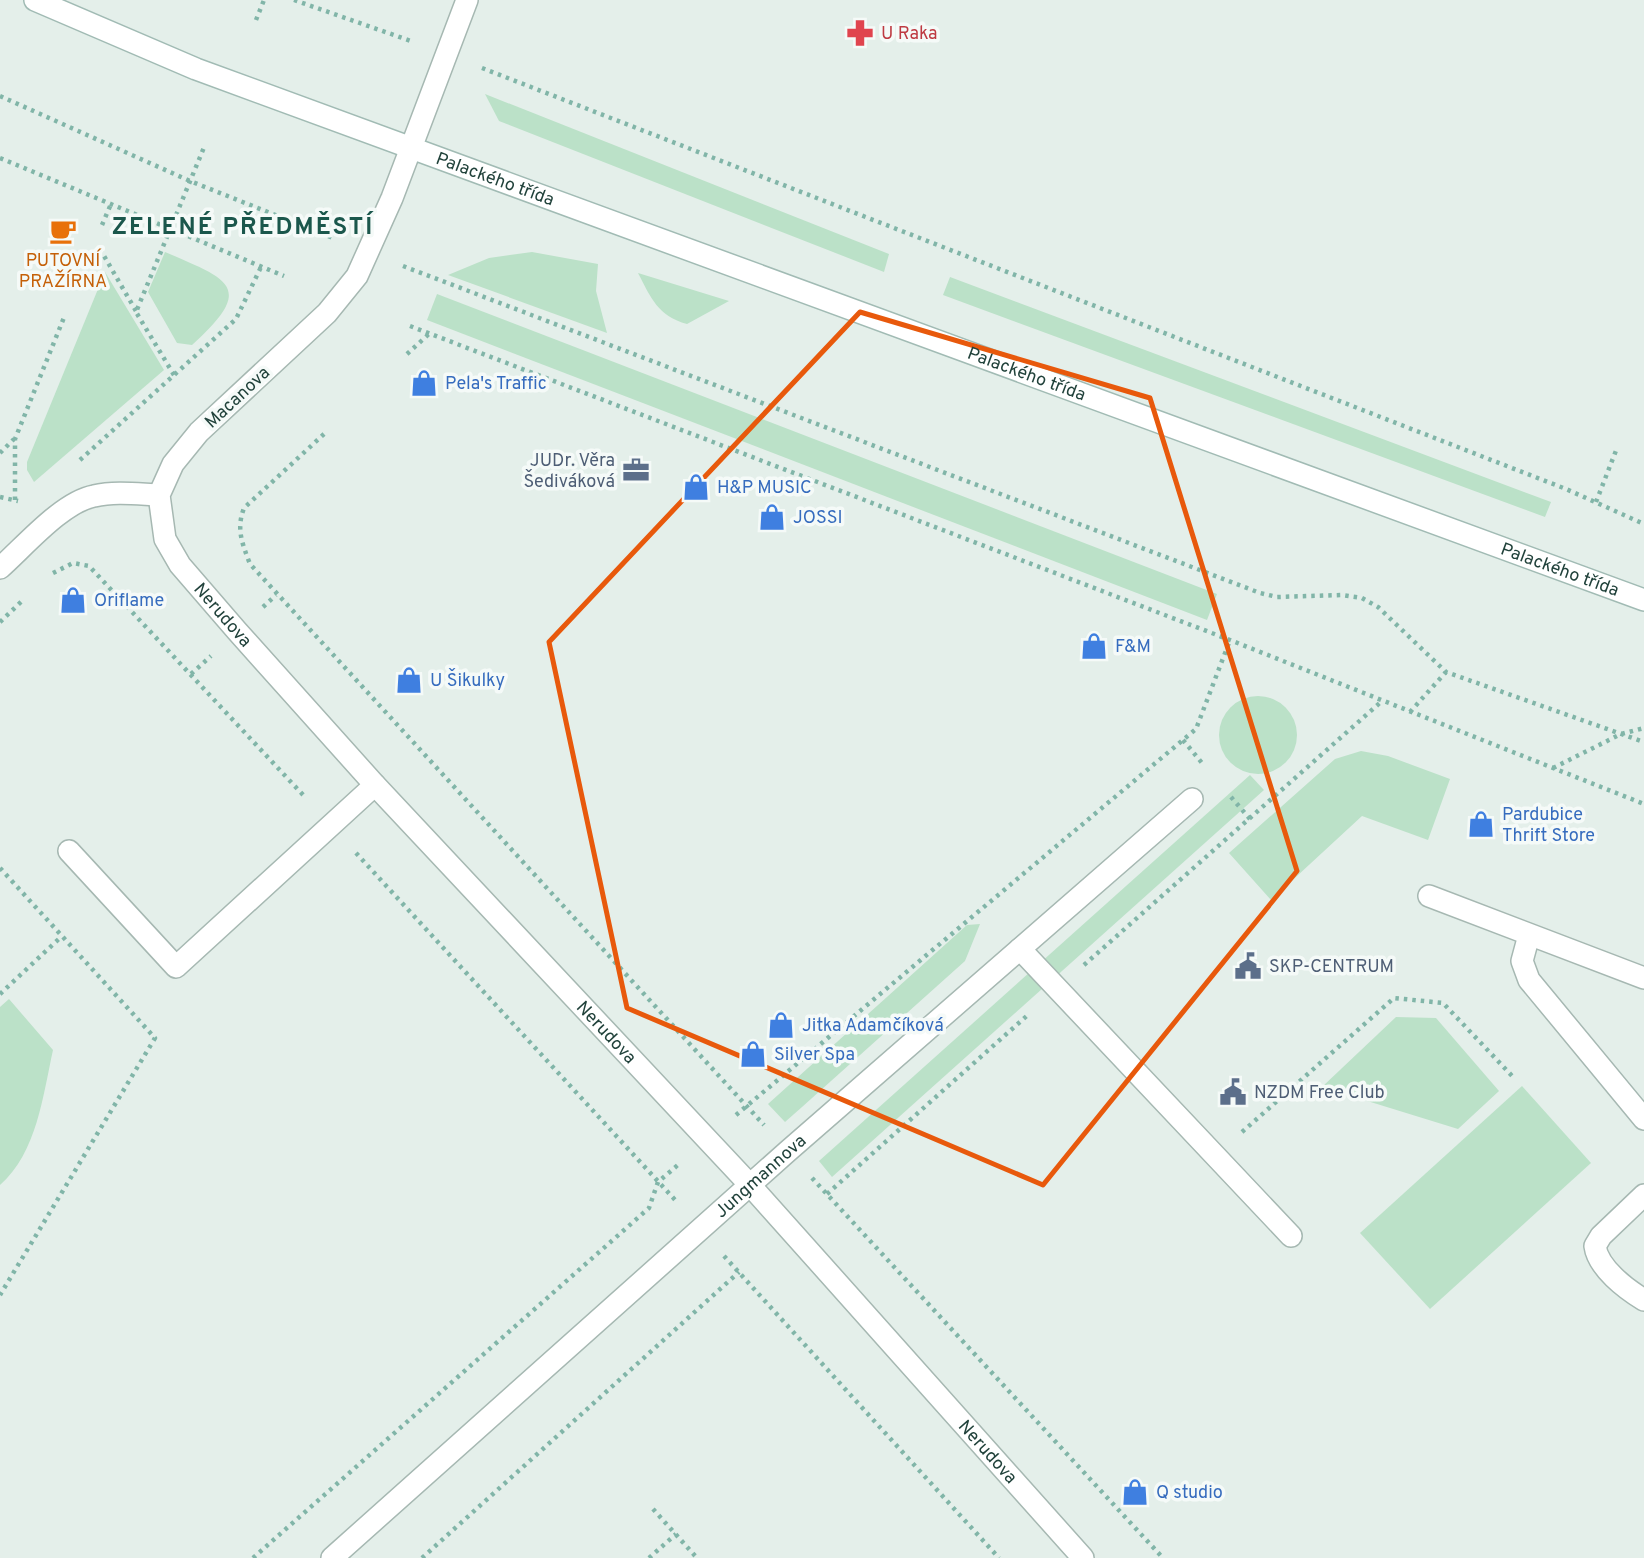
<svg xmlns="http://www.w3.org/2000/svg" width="1644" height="1558" viewBox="0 0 1644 1558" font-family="Overpass,sans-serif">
<rect width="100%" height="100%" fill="#e4efea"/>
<g fill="#bbe1c8">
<polygon points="485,94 889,254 884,272 499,121"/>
<path d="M165 252C230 280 256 287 192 345L177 343 148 292Z"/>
<polygon points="532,252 598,264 596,291 607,333 448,275 489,258"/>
<polygon points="105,272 164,370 34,482 27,470 27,462"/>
<path d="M638 273 729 301 687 324C658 316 651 298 638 273Z"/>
<polygon points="950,277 1551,502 1545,517 943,295"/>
<polygon points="437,294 1217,594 1207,620 427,320"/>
<circle cx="1258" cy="735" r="39"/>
<polygon points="1361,751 1388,756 1450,779 1428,840 1362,816 1271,900 1229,853 1335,759"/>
<polygon points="1250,775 1264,790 832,1177 819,1161"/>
<polygon points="980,924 965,961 802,1107 785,1122 768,1104 967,925"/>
<path d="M9 999 53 1050C43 1095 37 1153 0 1185V1007Z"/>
<polygon points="1396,1017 1436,1018 1499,1091 1458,1129 1322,1087"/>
<polygon points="1522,1086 1591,1163 1430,1309 1360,1233"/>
</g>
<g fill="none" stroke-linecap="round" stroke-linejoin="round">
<defs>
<g id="lane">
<polyline points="69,851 176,967 375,785"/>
<polyline points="1429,896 1644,978"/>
<polyline points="1529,935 1522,961 1529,980 1644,1119"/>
<polyline points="1020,949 1291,1236"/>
<path d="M1644 1195 1601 1236 1595 1246C1598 1268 1626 1289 1644 1300"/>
</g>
<g id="street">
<path id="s1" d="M467 0 392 198 357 276 327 313 199 432 173 464 159 495 165 539 180 565 237 631 375 785 750 1185 1083 1558"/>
<path d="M0 568C24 547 62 502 94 496 115 491 137 494 159 495"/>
<path id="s2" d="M332 1558 788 1151 1192 799"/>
</g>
<g id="secondary">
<path id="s3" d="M35 0 196 69 1644 600"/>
</g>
</defs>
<use href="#lane" stroke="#a6b8b2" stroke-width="24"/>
<use href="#street" stroke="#a6b8b2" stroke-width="24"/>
<use href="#secondary" stroke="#a1bbb4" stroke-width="24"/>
<g stroke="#81b5a8" stroke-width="4.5" stroke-dasharray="3.5 5" stroke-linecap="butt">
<polyline points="294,0 411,41"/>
<polyline points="256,20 264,0"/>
<polyline points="482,68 1566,489 1644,524"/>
<polyline points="0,96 190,181 333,238"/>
<polyline points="0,158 284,276"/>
<polyline points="102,225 111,204"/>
<polyline points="100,249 136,311"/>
<polyline points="403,266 1260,593 1277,597 1342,595 1362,598 1378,607 1446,672 1644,742"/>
<polyline points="410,326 1230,640 1644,804"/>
<polyline points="407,354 430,333"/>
<polyline points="174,375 136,312 205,145"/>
<path d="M324 434 244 508C236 529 242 543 250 564L764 1125"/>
<polyline points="0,453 14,439"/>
<polyline points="80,460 236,319 261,267"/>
<polyline points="0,497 18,501"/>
<polyline points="15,500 15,439 65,315"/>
<polyline points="1596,502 1617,448"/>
<polyline points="53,573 73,563 89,566 305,797"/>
<polyline points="263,607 276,595"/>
<polyline points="0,622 23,600"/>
<polyline points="191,674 211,656"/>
<polyline points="1410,712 1446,672"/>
<polyline points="1183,740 1202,763"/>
<polyline points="1553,768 1621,734 1644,728"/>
<polyline points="1231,797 1250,819"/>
<polyline points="356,853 677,1202"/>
<polyline points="0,868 155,1038 0,1295"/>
<polyline points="1084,965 1382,701"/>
<polyline points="0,994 62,936"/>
<polyline points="736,1115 1196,729 1230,640"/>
<polyline points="1242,1132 1394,998 1443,1003 1515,1079"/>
<polyline points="812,1178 1163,1558"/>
<polyline points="827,1194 1030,1013"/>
<polyline points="724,1256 999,1558"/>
<polyline points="653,1509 697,1558"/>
<polyline points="253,1558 649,1208 658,1182 679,1164"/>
<polyline points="422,1558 739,1272"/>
<polyline points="649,1558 676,1534"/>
</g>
<use href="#lane" stroke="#fff" stroke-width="21"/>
<use href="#street" stroke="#fff" stroke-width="21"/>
<use href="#secondary" stroke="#fff" stroke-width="21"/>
</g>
<path fill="none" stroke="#e8590c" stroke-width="5" stroke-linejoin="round" d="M860 312 1150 398 1297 871 1043 1185 627 1008 549 642Z"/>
<defs>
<symbol id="pharmacy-bare" viewBox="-9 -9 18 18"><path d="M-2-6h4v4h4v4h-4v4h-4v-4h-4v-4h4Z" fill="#e0444e" stroke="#f5faf8" stroke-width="2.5" paint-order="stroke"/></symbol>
<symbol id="cafe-bare" viewBox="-9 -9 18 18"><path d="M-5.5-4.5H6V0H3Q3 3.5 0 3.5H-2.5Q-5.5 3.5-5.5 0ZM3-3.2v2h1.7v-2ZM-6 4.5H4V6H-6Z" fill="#e8710a" stroke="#f5faf8" stroke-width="2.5" paint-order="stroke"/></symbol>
<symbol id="shop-bare" viewBox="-9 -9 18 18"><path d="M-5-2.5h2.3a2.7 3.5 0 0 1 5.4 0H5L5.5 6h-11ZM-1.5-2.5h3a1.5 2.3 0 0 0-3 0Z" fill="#3f7fe0" stroke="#f5faf8" stroke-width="2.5" paint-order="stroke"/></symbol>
<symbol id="office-bare" viewBox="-9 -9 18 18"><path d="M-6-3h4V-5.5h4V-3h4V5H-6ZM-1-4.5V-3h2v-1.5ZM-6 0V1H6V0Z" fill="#5c6f8a" stroke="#f5faf8" stroke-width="2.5" paint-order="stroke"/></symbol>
<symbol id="civic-bare" viewBox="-9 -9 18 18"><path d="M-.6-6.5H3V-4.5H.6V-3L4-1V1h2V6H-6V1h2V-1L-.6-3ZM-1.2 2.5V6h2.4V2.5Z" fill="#5c6f8a" stroke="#f5faf8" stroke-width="2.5" paint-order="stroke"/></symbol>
</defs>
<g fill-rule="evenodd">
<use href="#pharmacy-bare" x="841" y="14" width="38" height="38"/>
<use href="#cafe-bare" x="44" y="212" width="38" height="38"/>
<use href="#shop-bare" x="405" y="364" width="38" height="38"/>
<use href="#office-bare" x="617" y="451" width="38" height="38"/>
<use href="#shop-bare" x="677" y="468" width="38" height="38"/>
<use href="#shop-bare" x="753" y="498" width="38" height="38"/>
<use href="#shop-bare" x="54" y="581" width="38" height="38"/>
<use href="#shop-bare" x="1075" y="627" width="38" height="38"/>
<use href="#shop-bare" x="390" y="661" width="38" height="38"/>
<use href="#shop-bare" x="1462" y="805" width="38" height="38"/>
<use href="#civic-bare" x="1229" y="947" width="38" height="38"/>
<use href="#shop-bare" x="762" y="1006" width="38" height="38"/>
<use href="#shop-bare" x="734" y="1035" width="38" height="38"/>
<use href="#civic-bare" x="1214" y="1073" width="38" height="38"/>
<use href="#shop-bare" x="1116" y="1473" width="38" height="38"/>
</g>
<g text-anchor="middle" stroke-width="7" stroke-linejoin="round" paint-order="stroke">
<g font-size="18" fill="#be3a42" stroke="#f5faf8" text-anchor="start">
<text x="881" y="39">U Raka</text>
</g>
<g font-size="18" fill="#21423b" stroke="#f5faf8">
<text dy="6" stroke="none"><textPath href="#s3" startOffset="494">Palackého třída</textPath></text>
<text dy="6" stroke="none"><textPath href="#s3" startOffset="1060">Palackého třída</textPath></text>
<text transform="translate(237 397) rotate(-43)" y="6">Macanova</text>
<text dy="6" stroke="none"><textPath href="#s3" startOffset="1628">Palackého třída</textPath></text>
<text dy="6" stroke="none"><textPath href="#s1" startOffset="735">Nerudova</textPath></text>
<text dy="6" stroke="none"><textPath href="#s1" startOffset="1302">Nerudova</textPath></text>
<text dy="6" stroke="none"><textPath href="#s2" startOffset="574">Jungmannova</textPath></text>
<text dy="6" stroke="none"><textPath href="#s1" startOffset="1869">Nerudova</textPath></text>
</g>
<g font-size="18" fill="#c56008" stroke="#f5faf8">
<text x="63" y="266">PUTOVNÍ<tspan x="63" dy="21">PRAŽÍRNA</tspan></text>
</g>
<g font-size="18" fill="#366cbe" stroke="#f5faf8" text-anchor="start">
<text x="445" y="389">Pela's Traffic</text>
<text x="717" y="493">H&amp;P MUSIC</text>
<text x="793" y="523">JOSSI</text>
<text x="94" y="606">Oriflame</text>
<text x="1115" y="652">F&amp;M</text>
<text x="430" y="686">U Šikulky</text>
<text x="1502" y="820">Pardubice<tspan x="1502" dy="21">Thrift Store</tspan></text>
<text x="802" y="1031">Jitka Adamčíková</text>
<text x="774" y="1060">Silver Spa</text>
<text x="1156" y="1498">Q studio</text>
</g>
<g font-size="18" fill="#4e5e75" stroke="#f5faf8" text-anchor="start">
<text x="615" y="466" text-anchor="end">JUDr. Věra<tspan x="615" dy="21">Šediváková</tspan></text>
<text x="1269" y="972">SKP-CENTRUM</text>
<text x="1254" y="1098">NZDM Free Club</text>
</g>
<g font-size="24" font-weight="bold" letter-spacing="2" fill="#1b574c" stroke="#f5faf8">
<text x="243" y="234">ZELENÉ PŘEDMĚSTÍ</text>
</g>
</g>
</svg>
